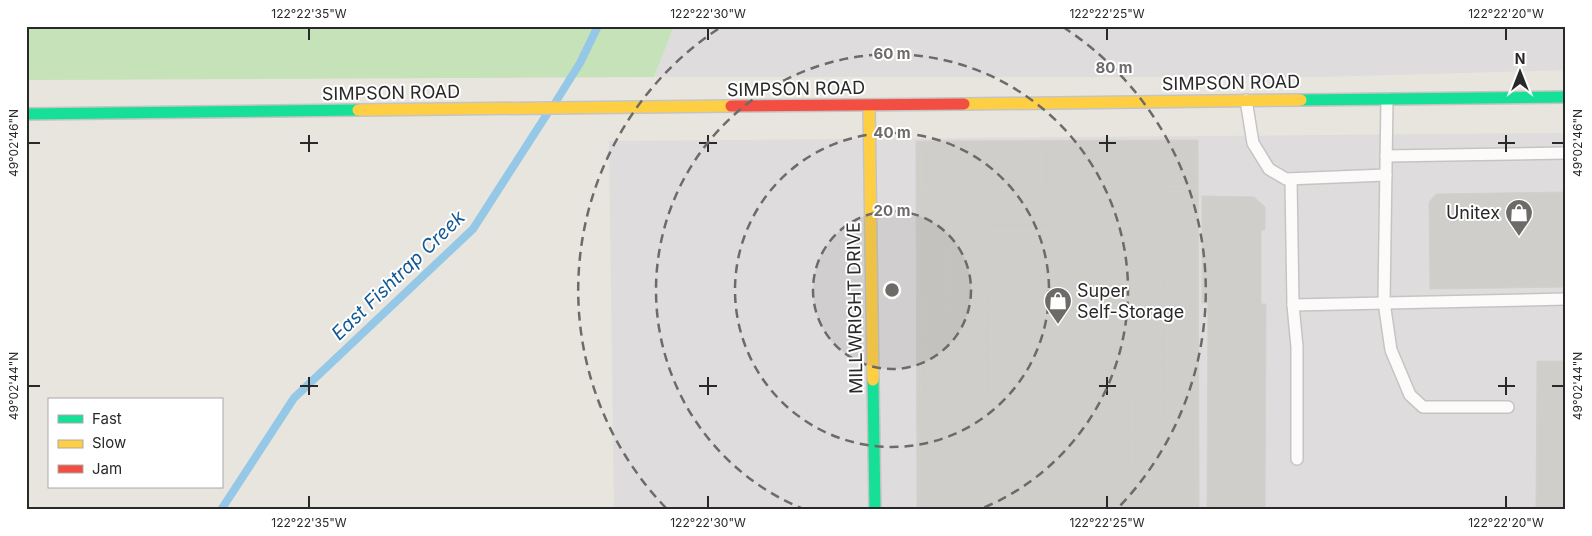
<svg xmlns="http://www.w3.org/2000/svg" width="1592" height="536" viewBox="0 0 1592 536" font-family="Inter,sans-serif">
<rect width="100%" height="100%" fill="#e8e5de"/>
<g fill="#dfdcdd">
<polygon points="674,26 1566,26 1566,70 1319,77 654,77"/>
<polygon points="1566,133 1566,510 614,510 609,141"/>
</g>
<polygon fill="#c6e2b9" points="26,26 674,26 654,77 26,80"/>
<g fill="none" stroke-linecap="round" stroke-linejoin="round">
<g stroke="#95c8e6" stroke-width="8">
<polyline points="555,103 580,63 598,26"/>
<polyline points="221,510 294,398 473,229 547,114"/>
</g>
</g>
<g fill="#d0ceca" stroke="#d2d0cb">
<polygon points="1198,140 1199,510 917,510 916,141"/>
<polygon points="1101,147 1197,147 1197,187 1100,187"/>
<polygon points="921,149 1041,149 1041,191 921,190"/>
<polygon points="1168,187 1197,187 1196,510 1167,510"/>
<polygon points="921,190 952,191 950,510 920,510"/>
<polygon points="1566,192 1566,287 1430,289 1429,202 1436,194"/>
<polygon points="1202,196 1254,197 1265,207 1265,230 1261,230 1261,304 1266,304 1265,510 1207,510 1208,303 1202,303"/>
<polygon points="992,231 1054,231 1053,459 991,459"/>
<polygon points="1087,231 1134,232 1132,470 1085,469"/>
<polygon points="1537,361 1566,361 1566,510 1536,510"/>
</g>
<g fill="none" stroke-linecap="round" stroke-linejoin="round">
<defs>
<g id="lane">
<polyline points="1387,99 1384,302 1391,350 1410,395 1423,407 1508,407"/>
<polyline points="1246,100 1253,143 1269,169 1286,179 1386,175"/>
<polyline points="1386,156 1566,153"/>
<polyline points="1291,179 1293,305 1566,299"/>
<polyline points="1293,305 1297,347 1297,459"/>
</g>
<g id="fast">
<polyline points="1301,100 1566,97"/>
<polyline points="26,114 358,110"/>
<polyline points="873,380 875,510"/>
</g>
<g id="slow">
<polyline points="964,104 1301,100"/>
<polyline points="869,105 873,380"/>
<polyline points="358,110 731,106"/>
</g>
<polyline id="jam" points="731,106 964,104"/>
</defs>
<use href="#lane" stroke="#c5c4c4" stroke-width="14"/>
<use href="#fast" stroke="#c5c4c4" stroke-width="14"/>
<use href="#slow" stroke="#c5c4c4" stroke-width="14"/>
<use href="#jam" stroke="#c5c4c4" stroke-width="14"/>
<use href="#lane" stroke="#fcfbfa" stroke-width="11"/>
<use href="#fast" stroke="#16e098" stroke-width="11"/>
<use href="#slow" stroke="#ffcf43" stroke-width="11"/>
<use href="#jam" stroke="#f24e42" stroke-width="11"/>
</g>
<path fill="none" stroke="#292929" stroke-width="2" d="M309 28V40M708 28V40M1107 28V40M1506 28V40M309 135V152M708 135V152M1107 135V152M1506 135V152M28 143H40M300 143H318M699 143H717M1099 143H1116M1498 143H1515M1552 143H1564M309 377V395M708 377V395M1107 377V395M1506 377V395M28 386H40M300 386H318M699 386H717M1099 386H1116M1498 386H1515M1552 386H1564M309 496V508M708 496V508M1107 496V508M1506 496V508"/>
<circle cx="892" cy="290" r="79" fill="#6c6b68" fill-opacity=".12"/>
<g fill="none" stroke="#6c6b68" stroke-width="2.5" stroke-dasharray="9 6">
<circle cx="892" cy="290" r="79"/>
<circle cx="892" cy="290" r="157"/>
<path d="M806 510A236 236 0 1 1 978 510"/>
<path d="M666 508A314 314 0 0 1 721 27M1063 27A314 314 0 0 1 1118 508"/>
</g>
<defs>
<symbol id="shop-pin" viewBox="-11 -11 22 30"><path d="M0 17L-7.5 6A9.5 9.5 0 1 1 7.5 6Z" fill="#6c6b68" stroke="#fff"/><path d="M-5-2.5h2.3a2.7 3.5 0 0 1 5.4 0H5L5.5 6h-11ZM-1.5-2.5h3a1.5 2.3 0 0 0-3 0Z" fill="#fff"/></symbol>
</defs>
<g fill-rule="evenodd">
<use href="#shop-pin" x="1503" y="197" width="32" height="43"/>
<use href="#shop-pin" x="1042" y="285" width="32" height="43"/>
</g>
<g text-anchor="middle" stroke-width="4" stroke-linejoin="round" paint-order="stroke">
<g font-size="18" fill="#292929" stroke="#fff">
<text transform="translate(1231 83) rotate(-1)" y="6">SIMPSON ROAD</text>
<text transform="translate(796 89) rotate(-1)" y="6">SIMPSON ROAD</text>
<text transform="translate(391 93) rotate(-1)" y="6">SIMPSON ROAD</text>
<text transform="translate(855 308) rotate(-91)" y="6">MILLWRIGHT DRIVE</text>
</g>
<g font-size="18" fill="#292929" stroke="#fff" text-anchor="end">
<text x="1500" y="219">Unitex</text>
<text x="1077" y="297" text-anchor="start">Super<tspan x="1077" dy="21">Self-Storage</tspan></text>
</g>
<g font-size="19" font-style="italic" fill="#135993" stroke="#fff">
<text transform="translate(398 275) rotate(-44)" y="7">East Fishtrap Creek</text>
</g>
</g>
<circle cx="892" cy="290" r="8" fill="#6c6b68" stroke="#fff" stroke-width="2.5"/>
<g font-size="15" text-anchor="middle" font-weight="bold" fill="#6c6b68" stroke="#fff" stroke-width="4" stroke-linejoin="round" paint-order="stroke">
<text x="892" y="59">60 m</text>
<text x="1114" y="73">80 m</text>
<text x="892" y="138">40 m</text>
<text x="892" y="216">20 m</text>
</g>
<rect width="1592" height="536" fill="none" stroke="#ffffff" stroke-width="55"/>
<rect x="48" y="398" width="175" height="90" fill="#ffffff" stroke="#a9a9a9"/>
<rect x="58" y="415" width="25" height="8" fill="#16e098" stroke="#a9a9a9"/>
<text x="92" y="424" font-size="15" fill="#292929">Fast</text>
<rect x="58" y="440" width="25" height="8" fill="#ffcf43" stroke="#a9a9a9"/>
<text x="92" y="448" font-size="15" fill="#292929">Slow</text>
<rect x="58" y="465" width="25" height="8" fill="#f24e42" stroke="#a9a9a9"/>
<text x="92" y="474" font-size="15" fill="#292929">Jam</text>
<g transform="translate(1520 72)" stroke="#ffffff" stroke-width="4" paint-order="stroke">
<path d="M0-4L9 19L0 12L-9 19Z" fill="#292929"/>
<text y="-8" font-size="14" font-weight="bold" text-anchor="middle" fill="#292929">N</text>
</g>
<rect x="28" y="28" width="1536" height="480" fill="none" stroke="#292929" stroke-width="2"/>
<g font-size="12" text-anchor="middle" fill="#292929">
<text x="309" y="18">122°22'35"W</text>
<text x="708" y="18">122°22'30"W</text>
<text x="1107" y="18">122°22'25"W</text>
<text x="1506" y="18">122°22'20"W</text>
<text transform="translate(14 143) rotate(-90)" y="4">49°02'46"N</text>
<text transform="translate(1578 143) rotate(-90)" y="4">49°02'46"N</text>
<text transform="translate(14 386) rotate(-90)" y="4">49°02'44"N</text>
<text transform="translate(1578 386) rotate(-90)" y="4">49°02'44"N</text>
<text x="309" y="527">122°22'35"W</text>
<text x="708" y="527">122°22'30"W</text>
<text x="1107" y="527">122°22'25"W</text>
<text x="1506" y="527">122°22'20"W</text>
</g>
</svg>
